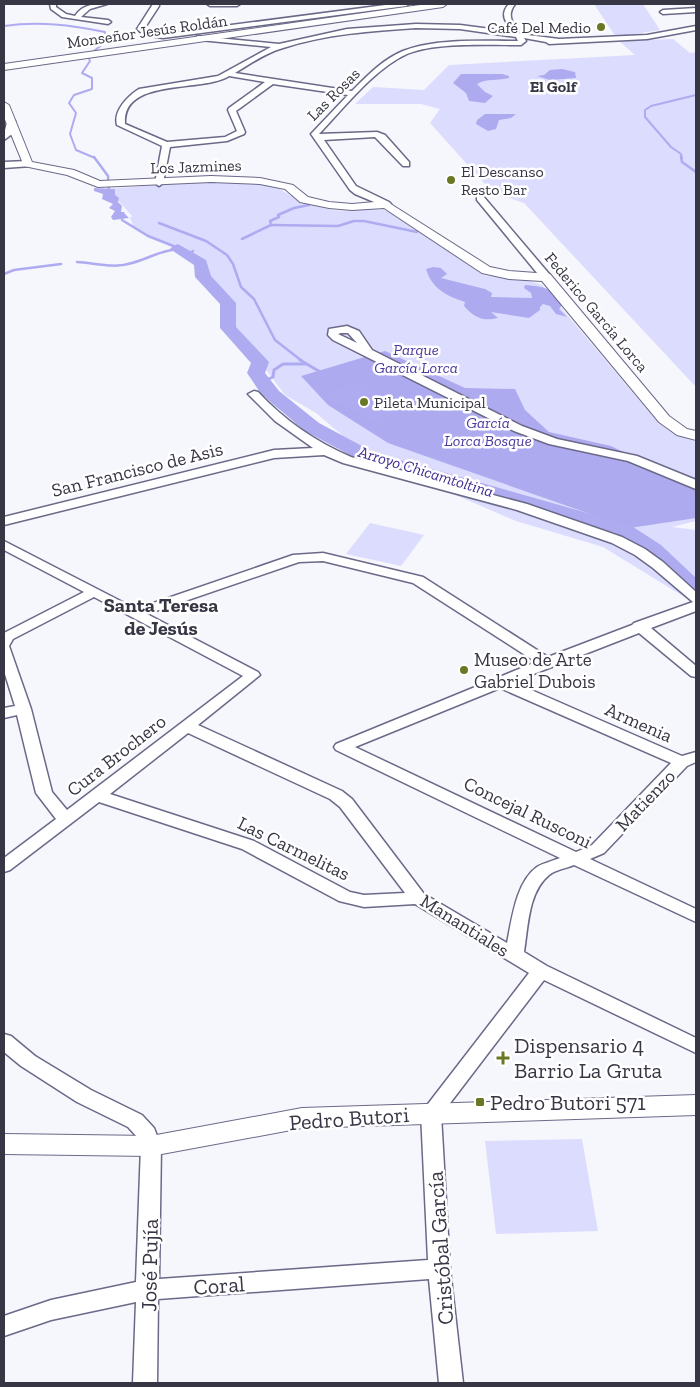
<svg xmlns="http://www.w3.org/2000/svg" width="700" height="1387" viewBox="0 0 700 1387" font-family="'Zilla Slab',serif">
<rect width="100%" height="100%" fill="#f6f6fd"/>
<g fill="#dcdcfe">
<polygon points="594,4 643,4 660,30 616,37"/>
<polygon points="673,39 690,53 696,52 696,387 524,203 492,192 430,123 440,109 421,104 355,104 373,87 424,90 449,65 635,55 619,41"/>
<path d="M213 180 271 185C282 189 291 197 302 202 310 205 320 207 328 209 349 214 371 205 391 212L484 275 527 280 542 285 655 419 670 431 696 442V521L672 527 696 530V604L603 547 516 521 446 491 460 483 481 485 368 457 316 413 285 395 260 362 228 328V303L203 277 201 263C180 246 153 243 131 226L133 225 130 218 132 216 108 189Z"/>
<polygon points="370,523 424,535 401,566 346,554"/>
<polygon points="582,1139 598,1231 496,1234 485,1141"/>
</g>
<g fill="#aeaaf0">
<polygon points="562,69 575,72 576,78 550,80 537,76 544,75 550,70"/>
<path d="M461 74H502L509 76V78C499 81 486 78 477 84L485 92 493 96 485 103 469 101 466 93 453 83Z"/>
<polygon points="485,114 516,114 511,118 499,120 496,129 488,131 476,124 477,120"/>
<path d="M433 267 441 268 447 274 441 278 485 289 492 293 491 297 532 298 531 293 524 288 525 285C547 287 550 287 562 305L559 309 567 317 556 314 550 306 543 304 540 307V310L529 318 491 312 498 318C482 322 474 317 464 306L465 302C447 296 432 289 426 269Z"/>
<polygon points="385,351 465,388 515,389 525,410 549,432 611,446 696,487 696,518 630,528 388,443 328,405 301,376"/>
</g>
<g fill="#aeabf1">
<polygon points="94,188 115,189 115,195 119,198 118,202 122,206 121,212 125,212 124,213 129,218 113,220 111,217 115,211 109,208 113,204 102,199 103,194 94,191"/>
<polygon points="262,372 279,394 263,397 248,374"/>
<polygon points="351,383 408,409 378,424 323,395"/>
</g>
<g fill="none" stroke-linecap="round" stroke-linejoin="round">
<g stroke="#aeabf1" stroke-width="2">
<path d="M4 26C39 21 71 25 105 32V42L88 56 90 61 82 73 92 78V89L74 95 69 103 76 113 70 134 76 150 95 158"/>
<polyline points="682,158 681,154 671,147 645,117 645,110 651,106 696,95"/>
</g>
<g stroke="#aeabf1" stroke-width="2.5">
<polyline points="94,157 108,176 109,192"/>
<polyline points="681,157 682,162 696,172"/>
<polyline points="122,220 148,236 176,247"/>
<polyline points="159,223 206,241 227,255 233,264 241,287 254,299 275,340 302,361"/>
<polyline points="271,225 338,226 354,221 364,221 417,232"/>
<polyline points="242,239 271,225 270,221 279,217 278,215 294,208 309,205"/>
<polyline points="192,256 190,253 193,251"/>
<path d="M77 262C95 263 114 269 132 263 150 258 159 251 178 249"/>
<polyline points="4,274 14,270 61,264"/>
</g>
<g stroke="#aeabf1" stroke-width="3">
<polyline points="300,360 327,376 361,383 363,386 358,390"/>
<polyline points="264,381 273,377 274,370 283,364 305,364"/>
</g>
<polygon fill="#aeabf1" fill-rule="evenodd" points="178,244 206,260 211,276 236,303 236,327 269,362 265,373 279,391 319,423 375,453 630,525 661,545 696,578 696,597 688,596 646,554 616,533 361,461 305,431 267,399 247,373 251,363 220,328 220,304 195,277 194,265 170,249 173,246"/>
<defs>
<g id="minor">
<path d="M50 4H56V7L66 14 75 16C83 4 94 4 107 4L90 9 81 17 108 20 111 22 108 24 62 17 51 9Z"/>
<polygon points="153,4 159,4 159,6 144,29 152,33 163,34 393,4 409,4 406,6 163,38 144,35 137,29"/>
<polygon points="207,4 240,4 237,6 210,6"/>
<path d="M509 4H515C506 16 513 23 520 34L559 39 647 35 696 26V30L647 39 549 44 546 42 524 38 526 41 521 45C490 45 434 42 407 54 374 69 344 108 319 134L377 132 385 135 409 162V166H403L375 137 324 140 356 186 389 202 391 204 386 207 355 194 350 190 311 134 348 95 273 84 236 111 245 132 244 134 227 141 170 147 163 183 159 186 155 183 162 146 117 125C113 111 128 96 139 89L218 76 271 47 200 40H197V36L279 44 347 29 416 24 460 25 513 32C506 22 499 15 509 4ZM416 28 460 29 516 37 518 41C484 41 435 38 403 51 383 59 366 77 352 91L235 73C250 64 265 53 283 48 326 34 371 31 416 28ZM229 76 265 82 229 108 228 110 237 131 225 137 167 142 125 124C122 77 202 93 229 76Z"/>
<polygon points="696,8 696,12 663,14 660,12 663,10"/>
<polygon points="8,119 15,121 12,134 4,140 4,134"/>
<polygon points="28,161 32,164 31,166 4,168 4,162"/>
<polygon points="480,195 483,196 550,275 550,279 542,279 477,200 477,196"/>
<path d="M347 326 359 331 372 350 522 426 557 439 637 456 696 480V489L628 461 549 444 514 431 333 340 328 335 329 329ZM341 333H348L357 343 338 334Z"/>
<path d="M254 391 258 392C284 420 316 442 351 457L527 504 622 537 645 549 663 562 696 592V611L651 628 696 666V677L691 676 639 633 513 682 682 756 696 752V762L687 766 604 853 590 859 696 909V922L574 865C567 868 555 870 549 875 528 892 528 928 524 952L547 966 696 1038V1053L544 980 441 1115 450 1269 463 1383H439L429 1279 158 1299 157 1383H133L136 1302 51 1320 4 1336V1316L51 1300 136 1282 141 1146 138 1138 128 1127 77 1102 21 1066 4 1052V1034L11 1036 35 1056 91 1090 142 1115 154 1128 161 1146 159 1279 428 1260 421 1113 529 973 415 904 364 907 339 901 242 849 99 802 10 870 4 872V858L56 819 36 793 17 715 4 718V708L15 706 4 671V633L84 592 4 550V541L136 609 293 555 323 553 423 577 548 657 632 625 634 623 693 602 653 568 635 555 612 543 517 510 343 463 324 455 274 458 4 525V517L274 450 313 448 275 421 248 394ZM323 561 413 583 536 662 336 744 334 747 336 750 560 858C553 861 543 863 537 867 516 882 512 919 507 943L424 894 352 799 342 791 198 725 260 675 258 672 147 614 299 562ZM94 597 243 676 67 810 52 792 31 709 9 646 13 639ZM500 688 671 763 592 845 576 852 355 747ZM188 733 330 799 340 807 405 893 364 895 350 892 254 841 110 794Z"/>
</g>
<g id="tertiary">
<polygon points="427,4 447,4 443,7 4,70 4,64"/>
<polygon points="4,102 9,105 32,162 74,170 100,181 211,176 260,178 293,185 308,197 329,202 352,204 386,201 490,267 509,271 550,274 669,416 687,429 696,431 696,440 677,435 659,422 542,281 509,279 482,273 384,208 352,210 329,208 300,202 285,189 260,184 211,182 98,187 67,175 24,166 4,117"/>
<polygon points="696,1095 696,1115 302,1128 151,1156 4,1154 4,1134 151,1136 302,1108"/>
</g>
</defs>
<use href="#minor" stroke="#6a6988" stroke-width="3"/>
<use href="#tertiary" stroke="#6a6988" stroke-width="2"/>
<use href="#minor" fill="#fff" fill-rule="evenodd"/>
<use href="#tertiary" fill="#fff" fill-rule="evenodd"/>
</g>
<g fill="#6a7825" stroke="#fff" stroke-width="2">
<circle cx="601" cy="27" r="5"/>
<circle cx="451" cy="180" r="5"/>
<circle cx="364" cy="402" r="5"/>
<circle cx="464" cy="670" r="5"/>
<path d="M500.5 1050.5h5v5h5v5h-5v5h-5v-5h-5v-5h5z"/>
<rect x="475" y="1097" width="10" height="10" rx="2.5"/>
</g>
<g text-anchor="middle" stroke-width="5" stroke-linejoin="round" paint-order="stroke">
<g font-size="16" fill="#363644" stroke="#fff" text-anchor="start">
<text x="591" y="33" text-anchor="end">Café Del Medio</text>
<text x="461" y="177">El Descanso<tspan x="461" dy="18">Resto Bar</tspan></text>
<text x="374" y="408">Pileta Municipal</text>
</g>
<g font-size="16" fill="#363644" stroke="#fff">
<text transform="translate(147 31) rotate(-8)" y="6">Monseñor Jesús Roldán</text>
<text transform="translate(333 94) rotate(-45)" y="6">Las Rosas</text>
<text transform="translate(196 166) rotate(-2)" y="6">Los Jazmines</text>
<text transform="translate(597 312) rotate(50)" y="6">Federico García Lorca</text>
</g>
<g font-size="16" font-weight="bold" fill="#363644" stroke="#fff">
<text x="553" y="92">El Golf</text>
</g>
<g font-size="16" font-style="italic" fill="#4c3a9e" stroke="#fff">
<text x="416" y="355">Parque<tspan x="416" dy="18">García Lorca</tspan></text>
<text x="488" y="428">García<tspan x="488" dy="18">Lorca Bosque</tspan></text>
</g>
<g font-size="16" font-style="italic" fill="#3f2a8d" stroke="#fff">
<text transform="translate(426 471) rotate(17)" y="6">Arroyo Chicamtoltina</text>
</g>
<g font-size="19" fill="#363644" stroke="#fff">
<text transform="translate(137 469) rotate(-14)" y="7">San Francisco de Asis</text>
<text transform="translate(639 722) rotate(24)" y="7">Armenia</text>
<text transform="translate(116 755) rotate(-38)" y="7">Cura Brochero</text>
<text transform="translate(645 800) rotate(-46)" y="7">Matienzo</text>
<text transform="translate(528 812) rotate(26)" y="7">Concejal Rusconi</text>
<text transform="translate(294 848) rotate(26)" y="7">Las Carmelitas</text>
<text transform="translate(465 925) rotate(32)" y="7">Manantiales</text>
</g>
<g font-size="19" fill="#363644" stroke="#fff" text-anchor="start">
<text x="474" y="666">Museo de Arte<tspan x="474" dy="22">Gabriel Dubois</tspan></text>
</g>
<g font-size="20" font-weight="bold" fill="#363644" stroke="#fff">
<text x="161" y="612">Santa Teresa<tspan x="161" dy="23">de Jesús</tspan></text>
</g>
<g font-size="22" fill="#363644" stroke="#fff" text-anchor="start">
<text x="514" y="1053">Dispensario 4<tspan x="514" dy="25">Barrio La Gruta</tspan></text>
<text x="490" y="1110">Pedro Butori 571</text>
</g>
<g font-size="22" fill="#363644" stroke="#fff">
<text transform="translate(349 1118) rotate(-4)" y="8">Pedro Butori</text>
<text transform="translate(440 1248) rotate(-94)" y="8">Cristóbal García</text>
<text transform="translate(149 1265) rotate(-89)" y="8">José Pujía</text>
<text transform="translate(219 1285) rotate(-4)" y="8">Coral</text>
</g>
</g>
<rect width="700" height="1387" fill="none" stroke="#363644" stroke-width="10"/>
</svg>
